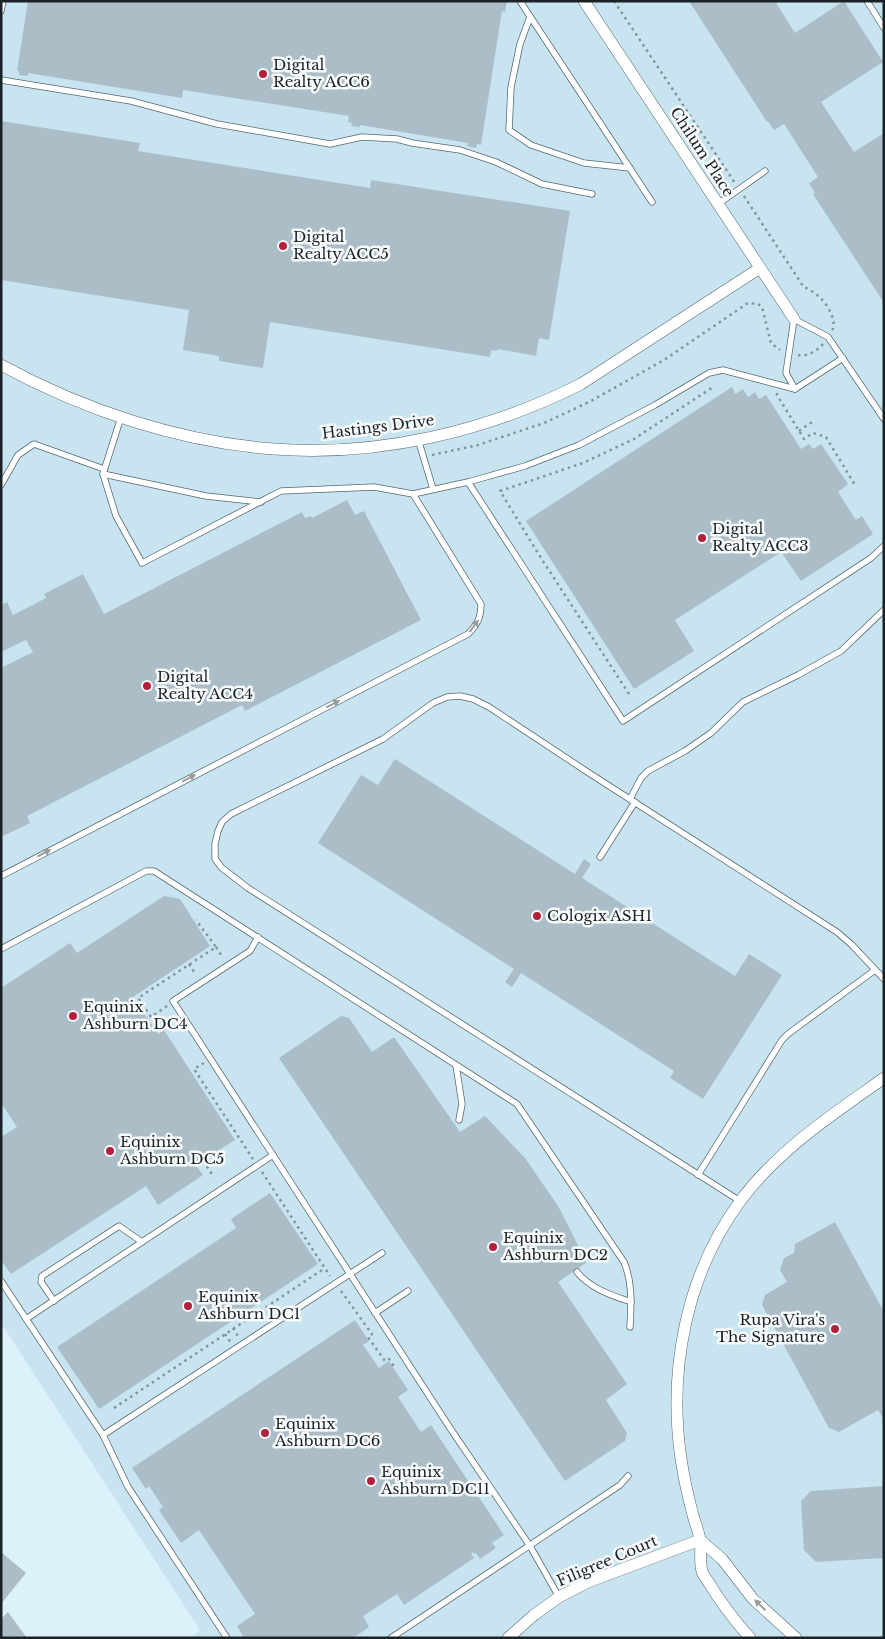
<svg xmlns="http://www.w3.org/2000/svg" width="885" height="1639" viewBox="0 0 885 1639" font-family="'Libre Baskerville',serif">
<rect width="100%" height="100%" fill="#ddf1fa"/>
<polygon fill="#c8e4f1" points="1,1 884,1 884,1638 190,1638 200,1630 1,1323"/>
<g fill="#abbec7">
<polygon points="28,1 507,1 505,12 502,11 481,145 477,144 476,148 467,146 468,143 360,125 360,127 351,126 352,123 348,122 349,116 183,90 182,98 28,73 28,76 19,75 19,71 17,71"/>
<polygon points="689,1 775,1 795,33 844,1 883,62 821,102 854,152 884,133 884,303 813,194 815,193 809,183 818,177 784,124 774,130 768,121 767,122"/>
<polygon points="1,121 140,143 138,151 370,188 371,180 570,211 549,340 539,338 536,356 498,349 497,351 491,350 490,357 270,322 263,368 219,361 219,356 183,350 189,310 1,280"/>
<polygon points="732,387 735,394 743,389 748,397 755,392 759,399 766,395 801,449 809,444 813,449 821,444 848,484 838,492 856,520 862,516 873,534 801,581 781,552 675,620 694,651 634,689 526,521"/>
<polygon points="347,500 355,515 364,511 421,620 245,711 242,705 27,816 30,823 1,837 1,668 33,652 26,640 1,652 1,605 7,602 13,615 46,598 44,594 83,574 104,614 302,512 305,518 311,516 312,518"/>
<polygon points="395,759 575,874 584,859 591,864 582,878 735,976 749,954 782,975 703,1099 670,1078 674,1071 521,973 512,987 505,982 514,969 318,843 361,775 378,785"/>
<polygon points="164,896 180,899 210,946 133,997 158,1034 164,1030 235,1140 196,1165 203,1175 158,1205 146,1186 11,1274 1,1260 1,1137 17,1127 1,1103 1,988 70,943 77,953"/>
<polygon points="341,1016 349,1018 372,1052 394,1037 460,1132 485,1116 525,1158 558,1206 571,1231 586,1263 558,1282 627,1384 606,1400 627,1433 625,1441 565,1481 279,1058"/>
<polygon points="270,1193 318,1264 99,1409 57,1347 236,1228 231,1219"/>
<polygon points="835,1222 884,1312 884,1420 878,1410 839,1432 829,1428 762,1305 765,1295 787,1282 780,1270 784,1258 794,1253 795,1244"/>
<polygon points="355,1320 369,1341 363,1345 379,1368 389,1361 408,1390 398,1397 421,1432 431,1425 504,1535 492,1543 496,1548 480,1559 476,1553 475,1554 473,1552 471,1554 474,1558 404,1605 397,1594 363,1616 369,1627 353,1638 244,1638 237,1626 255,1614 199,1530 181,1543 159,1510 163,1507 149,1486 146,1489 132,1468"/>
<polygon points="884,1486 884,1558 816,1562 804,1550 801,1501 811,1491"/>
<polygon points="1,1552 26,1573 1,1604"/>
<polygon points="8,1612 27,1638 1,1638 1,1619"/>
</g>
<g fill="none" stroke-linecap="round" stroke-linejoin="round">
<defs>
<g id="lane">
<polyline points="520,1 652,202"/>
<polyline points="867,1 884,28"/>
<polyline points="1,11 3,1"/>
<polyline points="530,17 520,44 511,87 509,130 531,145 584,163 630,168"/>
<polyline points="1,80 131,101 217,124 330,144 362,137 397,139 412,143 460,150 496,162 542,184 592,194"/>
<polyline points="718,204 765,171"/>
<polyline points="795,389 786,373 794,319 828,337 884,419"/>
<polyline points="121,417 103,474 116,516 142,563 281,491 374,487 413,494 468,482 525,466 579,445 655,405 709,373 723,370 795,389 843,358"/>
<polyline points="418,439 433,489"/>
<polyline points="103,474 206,496 261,502"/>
<polyline points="468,482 623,721 871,558 884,546"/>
<polyline points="1,485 18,455 34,444 104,469"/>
<polyline points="630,799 641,778 648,771 685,751 711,733 743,702 798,675 841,651 884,610"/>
<polyline points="600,857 635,802"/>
<path d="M1 876 468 634C477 625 481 618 481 604L413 494"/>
<polyline points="258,937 250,951 173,1001 450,1428 530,1546 559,1597"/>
<path d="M1 949 146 871H154L517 1104 624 1262C633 1284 631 1304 630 1327"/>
<polyline points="456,1065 462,1104 459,1120"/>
<polyline points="698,1175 782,1040 788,1034 875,970"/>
<polyline points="740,1201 248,888 222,868 215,859 215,844 218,831 222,822 231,814 383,739 433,703 447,697 460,696 473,699 489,707 589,773 837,932 852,945 884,979"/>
<path d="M577 1272C591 1289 611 1295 631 1302"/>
<polyline points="1,1281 103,1435 128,1487 227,1638"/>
<polyline points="54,1301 41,1282 42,1276 119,1226 142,1242"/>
<polyline points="375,1313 408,1291"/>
<polyline points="26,1319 273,1155"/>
<polyline points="103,1435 382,1253"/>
<polyline points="391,1638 620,1485 628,1476"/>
</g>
<g id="street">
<polyline points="584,1 794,319"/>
<path d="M1 365C84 410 179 442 274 449 379 457 488 431 581 384L760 268"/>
<polyline points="700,1540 722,1559 753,1599 796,1638"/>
<polyline points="508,1638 534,1615 559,1597 588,1582 700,1540"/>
<path d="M750 1638C735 1621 721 1603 709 1583 707 1580 703 1575 702 1571 699 1561 702 1550 700 1540 699 1532 695 1523 693 1515 688 1497 684 1478 681 1459 668 1370 686 1274 741 1200 779 1149 832 1115 884 1078"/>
</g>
</defs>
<use href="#lane" stroke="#566870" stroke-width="7"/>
<use href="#street" stroke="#566870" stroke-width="12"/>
<g stroke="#85939a" stroke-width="2.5" stroke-dasharray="2.5 4" stroke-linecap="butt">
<polyline points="614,1 735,183"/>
<path d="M744 196 803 286C807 289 813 291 817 295 826 302 838 320 832 331"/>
<path d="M798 355C807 357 817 351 823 344"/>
<polyline points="777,393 777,395 804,439 813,433 826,437 855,485"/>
<polyline points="799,431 815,420"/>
<polyline points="432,455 478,445 544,423 591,401 664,360 748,303 758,304 762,307 771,343 780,350"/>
<polyline points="629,694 541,558 500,491 583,463 634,439 713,387"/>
<polyline points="216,947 223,958"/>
<polyline points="189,964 196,975"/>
<polyline points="167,1006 151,1017 138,998 216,947 196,920"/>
<polyline points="204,1063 194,1069 253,1159"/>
<polyline points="203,1161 212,1174"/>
<polyline points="262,1172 330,1276"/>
<polyline points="341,1291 372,1334 368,1337 385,1361 389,1359 395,1368"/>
<polyline points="233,1328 239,1338"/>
<polyline points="225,1334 231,1343"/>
<polyline points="114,1408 325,1268"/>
</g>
<use href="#lane" stroke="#fff" stroke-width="5.5"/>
<use href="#street" stroke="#fff" stroke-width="11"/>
</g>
<defs><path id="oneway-solid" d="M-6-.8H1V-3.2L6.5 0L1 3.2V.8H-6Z" transform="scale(1.25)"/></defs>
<g fill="#989c9d">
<use href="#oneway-solid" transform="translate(474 626) rotate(-54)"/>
<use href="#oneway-solid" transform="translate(333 704) rotate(-27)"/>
<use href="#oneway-solid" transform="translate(189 778) rotate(-28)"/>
<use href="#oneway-solid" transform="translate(44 853) rotate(-28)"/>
<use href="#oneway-solid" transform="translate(760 1605) rotate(-136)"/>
</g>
<g fill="#b3203b" stroke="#f7fbfd" stroke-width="2">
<circle cx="263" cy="74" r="5"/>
<circle cx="283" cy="246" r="5"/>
<circle cx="702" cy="538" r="5"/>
<circle cx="147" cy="686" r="5"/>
<circle cx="537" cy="916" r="5"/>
<circle cx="73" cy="1016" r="5"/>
<circle cx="110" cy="1151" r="5"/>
<circle cx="493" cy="1247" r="5"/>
<circle cx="188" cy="1306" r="5"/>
<circle cx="835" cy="1329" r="5"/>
<circle cx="265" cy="1433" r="5"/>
<circle cx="371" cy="1481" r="5"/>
</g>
<g text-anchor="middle" stroke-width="5" stroke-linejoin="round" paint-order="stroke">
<g font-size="15" fill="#1b2225" stroke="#f7fbfd" text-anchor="start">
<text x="273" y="70">Digital<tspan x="273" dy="17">Realty ACC6</tspan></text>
<text x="293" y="242">Digital<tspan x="293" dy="17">Realty ACC5</tspan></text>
<text x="712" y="534">Digital<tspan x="712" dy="17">Realty ACC3</tspan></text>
<text x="157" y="682">Digital<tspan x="157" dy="17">Realty ACC4</tspan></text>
<text x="547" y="921">Cologix ASH1</text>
<text x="83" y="1012">Equinix<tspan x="83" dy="17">Ashburn DC4</tspan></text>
<text x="120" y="1147">Equinix<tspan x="120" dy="17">Ashburn DC5</tspan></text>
<text x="503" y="1243">Equinix<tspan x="503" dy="17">Ashburn DC2</tspan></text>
<text x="198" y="1302">Equinix<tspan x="198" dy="17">Ashburn DC1</tspan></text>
<text x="825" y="1325" text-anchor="end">Rupa Vira's<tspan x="825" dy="17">The Signature</tspan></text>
<text x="275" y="1429">Equinix<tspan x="275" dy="17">Ashburn DC6</tspan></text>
<text x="381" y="1477">Equinix<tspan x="381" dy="17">Ashburn DC11</tspan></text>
</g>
<g font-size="15" fill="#1b2225" stroke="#f7fbfd">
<text transform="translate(702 152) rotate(57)" y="5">Chilum Place</text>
<text transform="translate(378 427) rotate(-7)" y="5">Hastings Drive</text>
<text transform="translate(607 1561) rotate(-23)" y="5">Filigree Court</text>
</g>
</g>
<rect width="885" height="1639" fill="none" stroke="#1b2225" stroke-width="5"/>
</svg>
